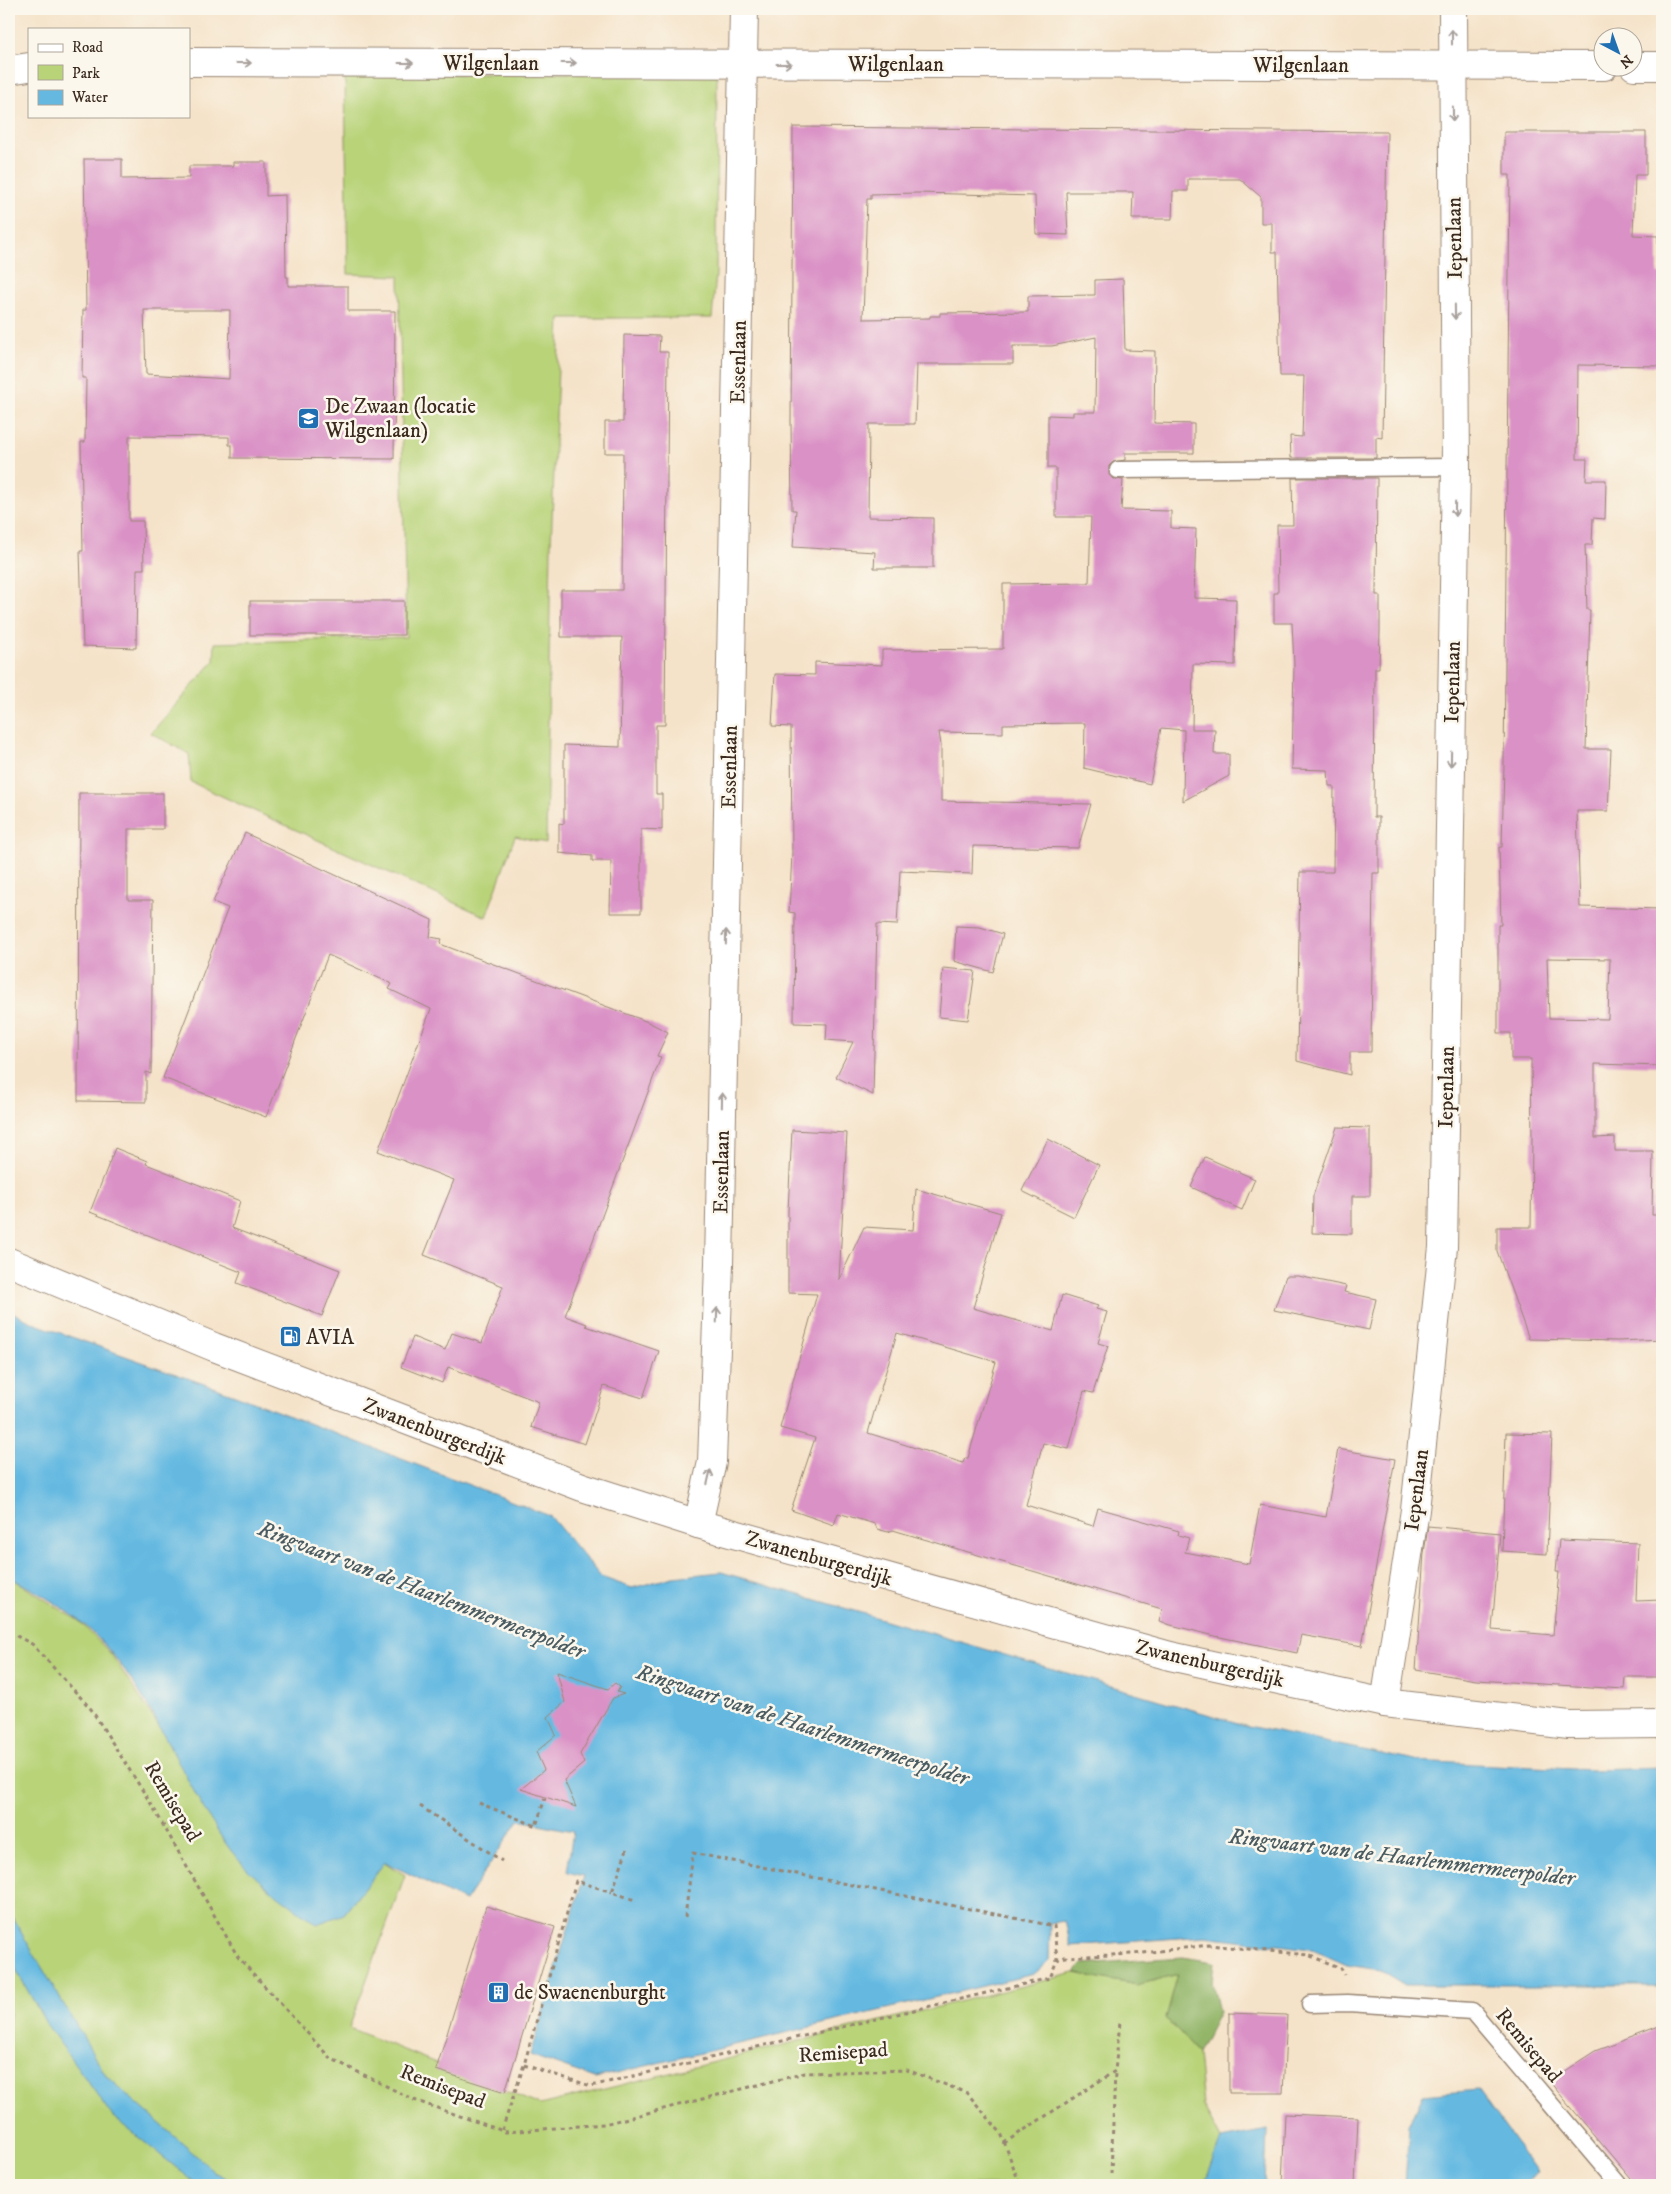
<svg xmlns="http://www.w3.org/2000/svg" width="1671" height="2194" viewBox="0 0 1671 2194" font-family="'IM FELL DW Pica',serif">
<rect width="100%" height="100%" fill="#fbf7ec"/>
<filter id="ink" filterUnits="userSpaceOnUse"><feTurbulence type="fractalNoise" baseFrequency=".02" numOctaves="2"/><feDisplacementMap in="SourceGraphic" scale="10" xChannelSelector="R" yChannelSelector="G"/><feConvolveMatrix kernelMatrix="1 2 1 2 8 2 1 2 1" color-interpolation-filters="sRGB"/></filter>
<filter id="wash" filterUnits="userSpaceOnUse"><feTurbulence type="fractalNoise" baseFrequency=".0096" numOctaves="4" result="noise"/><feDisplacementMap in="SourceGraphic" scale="20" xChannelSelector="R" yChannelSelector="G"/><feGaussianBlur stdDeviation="1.12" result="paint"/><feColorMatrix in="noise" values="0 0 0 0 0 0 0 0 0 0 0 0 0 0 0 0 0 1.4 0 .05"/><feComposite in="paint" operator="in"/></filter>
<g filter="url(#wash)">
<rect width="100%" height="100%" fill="#f5e3c9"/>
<g fill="#b8d378" stroke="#7a7e4b">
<polygon points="717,72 716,274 712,318 560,318 551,545 546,843 515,836 486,917 191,782 189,754 151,733 214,661 215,643 406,637 399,276 348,274 345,75"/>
<polygon points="9,1577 79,1621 111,1654 162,1731 229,1848 267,1888 344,1914 384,1862 405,1875 349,2028 540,2105 1075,1973 1137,1985 1178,1974 1166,2018 1198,2053 1203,2106 1221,2139 1204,2185 9,2185"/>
</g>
<polygon fill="#92b568" stroke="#667043" points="1183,1957 1214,1962 1212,1982 1219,2012 1198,2053 1166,2018 1178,1974 1137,1985 1075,1973 1082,1964"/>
<g fill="#65b9e1" stroke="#507280">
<path d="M9 1311 38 1325 235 1395 550 1516 601 1577 632 1588 673 1577 721 1572 1248 1726 1415 1761 1593 1770 1662 1768V1985H1405L1380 1970 1347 1965 1311 1949 1205 1936 1071 1946 1065 1921 1050 1923 1049 1961 1034 1974 595 2078 530 2055 584 1876 567 1872 573 1831 519 1820 465 1901 385 1862 344 1914 317 1924C285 1901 252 1879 229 1848 176 1775 150 1680 80 1621 59 1604 32 1589 9 1577Z"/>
<polygon points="9,1912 107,2077 216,2173 239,2185 198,2185 113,2117 47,2025 9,1957"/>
<polygon points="1478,2090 1537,2172 1525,2185 1405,2185 1409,2126 1423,2095"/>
<polygon points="1267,2130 1265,2185 1204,2185 1221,2139"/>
</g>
<g id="blocks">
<g fill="#da92c6" fill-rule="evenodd">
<polygon points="793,127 1387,132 1382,438 1376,437 1376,458 1291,458 1290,436 1302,437 1304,376 1280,376 1277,252 1272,252 1272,223 1261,223 1261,197 1240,179 1188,179 1188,191 1173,191 1172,219 1132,219 1133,192 1066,192 1068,235 1036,234 1035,196 918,193 871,194 871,199 867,199 863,319 930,318 930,316 940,316 940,313 1028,312 1028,296 1095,295 1095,280 1123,279 1125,350 1155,351 1154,423 1194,424 1194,453 1125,453 1125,460 1113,462 1109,466 1109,475 1114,479 1123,480 1121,510 1171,511 1171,528 1196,529 1194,598 1236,599 1235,665 1193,664 1192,729 1215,729 1214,754 1229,754 1229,776 1183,801 1184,730 1161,728 1150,784 1084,768 1085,723 1003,724 1003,733 939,732 941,745 941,801 1091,804 1078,848 973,846 972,874 900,871 897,925 877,924 873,1095 836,1077 853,1042 826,1040 827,1024 794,1023 795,913 789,912 792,854 791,727 772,726 775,674 815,675 815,662 882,665 882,650 1003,649 1003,584 1089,583 1091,517 1056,517 1056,468 1048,468 1048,415 1073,416 1073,412 1095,412 1096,337 1052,346 1013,346 1013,364 917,364 915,424 869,424 868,517 933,518 933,568 874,568 875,552 793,547 796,510 792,510 791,422"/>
<path d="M1504 132H1646V175H1635L1633 235 1658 236V274H1662V366L1578 365 1577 459H1587L1586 480H1606L1605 519 1593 518 1592 545H1585L1587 610H1590L1586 749H1611L1608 811H1577L1580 907 1662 909V1066L1595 1064V1138L1615 1137V1151H1653L1652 1215H1662V1339L1618 1341 1529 1339 1497 1251V1227H1531L1532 1138 1531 1059H1511V1033H1498V925H1501L1499 847H1502L1504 765 1510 175H1504ZM1547 958 1610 959 1608 1019 1549 1018Z"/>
<path d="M84 159H122V179L189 178V166H233V162H266V196L285 195 286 277H288V286H348V311H395L394 459 232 458V445H229V437L129 436V521H143L144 569H137L136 648 83 646 80 551H83L81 442H85L86 378H82L83 310H86ZM144 310H230L229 379 146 374Z"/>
<polygon points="624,335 660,336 659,352 668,352 665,725 656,725 656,794 662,794 662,830 641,829 641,913 610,913 611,861 592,861 592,856 559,853 559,823 564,824 564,745 620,747 622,637 561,637 561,590 622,590 623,453 605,453 605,422 623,422"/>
<polygon points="1292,478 1377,478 1376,595 1380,595 1380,631 1379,668 1375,668 1374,817 1379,817 1379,873 1373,873 1371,1052 1350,1052 1350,1075 1297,1061 1300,872 1333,872 1334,786 1329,786 1328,770 1292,769 1294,664 1292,623 1274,623 1274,593 1278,593 1277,525 1293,525"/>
<rect x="250" y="601" width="154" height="34"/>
<polygon points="79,793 163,793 163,829 128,829 128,900 153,900 151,1074 146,1072 146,1102 78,1101"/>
<polygon points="245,833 432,920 430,937 442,939 440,944 648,1022 668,1032 657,1056 661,1057 565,1316 587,1324 586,1326 659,1351 643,1398 604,1386 585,1444 531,1427 539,1402 448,1367 442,1383 401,1367 413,1337 445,1350 452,1333 482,1343 503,1286 424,1255 454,1180 378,1151 431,1009 389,989 392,984 328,955 266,1117 163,1078 228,908 213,902"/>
<polygon points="956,926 980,927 1003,934 993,972 954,961"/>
<polygon points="943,968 975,971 968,1020 939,1017"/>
<polygon points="1337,1127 1370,1128 1370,1196 1352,1196 1352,1234 1312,1233 1313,1196"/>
<path d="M792 1130 847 1133 839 1280 864 1227 913 1230 916 1189 1001 1213 973 1308 1053 1331 1062 1295 1098 1306 1096 1309 1107 1312 1098 1343 1108 1346 1093 1393 1084 1391 1069 1449 1043 1443 1026 1505 1093 1526 1098 1508 1179 1531 1178 1535 1189 1538 1185 1552 1249 1564 1260 1505 1326 1517 1338 1449 1395 1459 1362 1646 1301 1635 1297 1653 1215 1636 1159 1622 1162 1609 893 1530 888 1532 877 1529 875 1524 838 1513 834 1525 791 1510 815 1438 780 1428 817 1294 788 1293V1211ZM897 1333 996 1362 968 1458H965L963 1463 868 1433Z"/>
<polygon points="1048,1139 1099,1165 1074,1217 1022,1191"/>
<polygon points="115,1148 147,1161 146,1164 240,1201 232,1228 340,1270 322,1316 237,1283 241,1272 90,1212"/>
<polygon points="1205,1157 1255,1179 1242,1210 1191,1187"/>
<polygon points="1286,1276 1298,1276 1346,1286 1344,1292 1376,1299 1369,1330 1274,1310"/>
<polygon points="1506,1433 1552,1434 1547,1554 1502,1551"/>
<polygon points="1428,1526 1500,1533 1492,1630 1553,1635 1559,1572 1556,1572 1559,1540 1638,1543 1636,1601 1662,1600 1662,1677 1625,1677 1624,1689 1476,1680 1416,1670 1424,1553"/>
<polygon points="557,1672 608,1689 615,1683 620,1687 617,1692 624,1694 613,1698 580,1754 584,1763 564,1780 576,1807 521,1789 544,1770 536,1752 556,1735 548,1717 565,1702"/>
<polygon points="486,1906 555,1927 505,2092 436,2070"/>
<polygon points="1229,2013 1287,2015 1283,2093 1229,2093"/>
<polygon points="1662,2026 1662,2185 1636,2185 1549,2081 1595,2051"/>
<polygon points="1285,2114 1358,2117 1355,2185 1282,2185"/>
</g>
</g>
</g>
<g filter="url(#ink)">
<use href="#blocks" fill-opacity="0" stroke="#988674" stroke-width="1"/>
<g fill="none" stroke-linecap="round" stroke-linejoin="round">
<defs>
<g id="service">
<polyline points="1118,470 1456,467"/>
<polyline points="1310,2004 1348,2003 1472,2011 1619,2185"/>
</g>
<g id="minor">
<polyline points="189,62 1604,66"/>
<polyline points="1634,66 1662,66"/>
<polyline points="9,70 29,67"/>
<polyline points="698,1524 712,1462 719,1264 744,9"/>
<polyline points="1385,1703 1415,1510 1443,1247 1456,467 1453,9"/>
</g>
<polyline id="tertiary" points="9,1262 214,1347 582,1487 698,1524 1170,1656 1385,1703 1569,1725 1662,1724"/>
</defs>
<use href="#service" stroke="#988674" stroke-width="19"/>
<use href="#minor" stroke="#988674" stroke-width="30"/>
<use href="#tertiary" stroke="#988674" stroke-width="30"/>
<g stroke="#988674" stroke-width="3" stroke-dasharray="4 4" stroke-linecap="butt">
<polyline points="9,1632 32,1644 91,1709 153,1807 238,1957 330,2058 414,2100 506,2132 604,2124 805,2073 907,2070 967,2093 1001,2133 1020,2185"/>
<polyline points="479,1803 536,1826 545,1798"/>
<polyline points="420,1806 502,1861"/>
<polyline points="627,1849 612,1892 635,1900"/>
<polyline points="685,1917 693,1853 1054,1926 1057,1960"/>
<polyline points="524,2065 591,2086 1050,1978 1057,1960 1065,1957 1134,1954 1209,1945 1308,1955 1341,1968 1344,1975"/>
<polyline points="502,2130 524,2065 576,1881 612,1892"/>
<polyline points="1004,2143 1115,2071 1120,2022"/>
<polyline points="1111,2174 1115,2072"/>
</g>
<use href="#service" stroke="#fff" stroke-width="16"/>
<use href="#minor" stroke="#fff" stroke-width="28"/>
<use href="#tertiary" stroke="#fff" stroke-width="28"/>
</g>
<defs><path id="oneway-shaft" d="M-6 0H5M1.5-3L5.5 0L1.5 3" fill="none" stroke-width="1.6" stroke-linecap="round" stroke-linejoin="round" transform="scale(1.25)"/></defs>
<g stroke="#a79f9a">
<use href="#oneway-shaft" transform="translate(1452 37) rotate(-90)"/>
<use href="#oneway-shaft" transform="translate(244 63)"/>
<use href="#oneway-shaft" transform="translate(406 63)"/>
<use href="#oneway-shaft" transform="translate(569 63)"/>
<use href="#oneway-shaft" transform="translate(784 64)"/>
<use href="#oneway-shaft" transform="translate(1453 114) rotate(89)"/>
<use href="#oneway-shaft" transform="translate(1455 312) rotate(89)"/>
<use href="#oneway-shaft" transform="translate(1455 509) rotate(91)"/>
<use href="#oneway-shaft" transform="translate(1451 759) rotate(91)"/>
<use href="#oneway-shaft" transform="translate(726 937) rotate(-89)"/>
<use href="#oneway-shaft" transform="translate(722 1100) rotate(-89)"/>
<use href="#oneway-shaft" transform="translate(717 1315) rotate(-88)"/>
<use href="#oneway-shaft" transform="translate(709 1477) rotate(-77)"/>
</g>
</g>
<defs>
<symbol id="school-square" viewBox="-11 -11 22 22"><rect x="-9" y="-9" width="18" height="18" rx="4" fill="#1f6fb2" stroke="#fbf7ec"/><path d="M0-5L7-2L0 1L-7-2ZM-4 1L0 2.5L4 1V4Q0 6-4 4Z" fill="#fff"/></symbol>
<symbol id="fuel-square" viewBox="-11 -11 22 22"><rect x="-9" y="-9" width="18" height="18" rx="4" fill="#1f6fb2" stroke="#fbf7ec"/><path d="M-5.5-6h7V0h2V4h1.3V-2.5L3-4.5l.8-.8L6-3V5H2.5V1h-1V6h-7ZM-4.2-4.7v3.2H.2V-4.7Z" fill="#fff"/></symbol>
<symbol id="building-square" viewBox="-11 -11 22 22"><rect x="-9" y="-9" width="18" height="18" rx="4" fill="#1f6fb2" stroke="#fbf7ec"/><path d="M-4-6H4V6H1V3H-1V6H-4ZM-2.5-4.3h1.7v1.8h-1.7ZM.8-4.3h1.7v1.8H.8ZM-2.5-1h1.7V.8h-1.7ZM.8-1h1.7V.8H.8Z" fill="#fff"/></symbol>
</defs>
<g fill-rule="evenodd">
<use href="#school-square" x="296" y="406" width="25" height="25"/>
<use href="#fuel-square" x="278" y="1324" width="25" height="25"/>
<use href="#building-square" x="486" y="1980" width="25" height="25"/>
</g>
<g text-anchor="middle" stroke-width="5" stroke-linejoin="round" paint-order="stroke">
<g font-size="21" fill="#3b2a1e" stroke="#fbf7ec">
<text x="491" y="70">Wilgenlaan</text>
<text x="896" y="71">Wilgenlaan</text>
<text x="1301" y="72">Wilgenlaan</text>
<text transform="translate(1454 238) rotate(-91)" y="7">Iepenlaan</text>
<text transform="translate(738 362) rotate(-89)" y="7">Essenlaan</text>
<text transform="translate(1452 682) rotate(-89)" y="7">Iepenlaan</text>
<text transform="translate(729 767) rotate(-89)" y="7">Essenlaan</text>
<text transform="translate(1446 1087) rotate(-89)" y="7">Iepenlaan</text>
<text transform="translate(721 1172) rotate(-89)" y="7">Essenlaan</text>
<text transform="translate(435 1431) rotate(21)" y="7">Zwanenburgerdijk</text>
<text transform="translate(1416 1490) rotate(-83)" y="7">Iepenlaan</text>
<text transform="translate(819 1558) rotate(16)" y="7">Zwanenburgerdijk</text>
<text transform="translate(1210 1663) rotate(13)" y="7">Zwanenburgerdijk</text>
<text transform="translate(173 1801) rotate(59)" y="7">Remisepad</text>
<text transform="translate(1529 2045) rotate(50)" y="7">Remisepad</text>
<text transform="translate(843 2052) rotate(-4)" y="7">Remisepad</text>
<text transform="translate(443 2086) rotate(21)" y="7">Remisepad</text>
</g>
<g font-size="21" fill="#3b2a1e" stroke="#fbf7ec" text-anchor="start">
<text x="325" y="413">De Zwaan (locatie<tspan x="325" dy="24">Wilgenlaan)</tspan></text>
<text x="306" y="1344">AVIA</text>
<text x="514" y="1999">de Swaenenburght</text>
</g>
<g font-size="22" font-style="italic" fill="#4a5c62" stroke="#fbf7ec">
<text transform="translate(422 1589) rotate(21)" y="8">Ringvaart van de Haarlemmermeerpolder</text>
<text transform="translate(803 1724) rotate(18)" y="8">Ringvaart van de Haarlemmermeerpolder</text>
<text transform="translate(1402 1856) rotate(7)" y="8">Ringvaart van de Haarlemmermeerpolder</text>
</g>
</g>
<rect width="1671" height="2194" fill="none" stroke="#fbf7ec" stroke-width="30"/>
<rect x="28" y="28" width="162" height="90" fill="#fbf7ec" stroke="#aea59a"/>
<rect x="38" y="44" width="25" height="8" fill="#ffffff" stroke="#aea59a"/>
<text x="72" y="52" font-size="15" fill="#3b2a1e">Road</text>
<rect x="38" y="65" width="25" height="15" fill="#b8d378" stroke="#aea59a"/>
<text x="72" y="78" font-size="15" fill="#3b2a1e">Park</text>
<rect x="38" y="90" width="25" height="15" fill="#65b9e1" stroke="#aea59a"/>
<text x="72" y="102" font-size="15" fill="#3b2a1e">Water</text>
<g transform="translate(1618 52) rotate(139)"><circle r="24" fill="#fbf7ec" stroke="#aea59a"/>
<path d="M0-4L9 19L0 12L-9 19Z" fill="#1f6fb2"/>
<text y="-8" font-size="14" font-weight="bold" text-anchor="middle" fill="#3b2a1e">N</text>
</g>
</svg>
